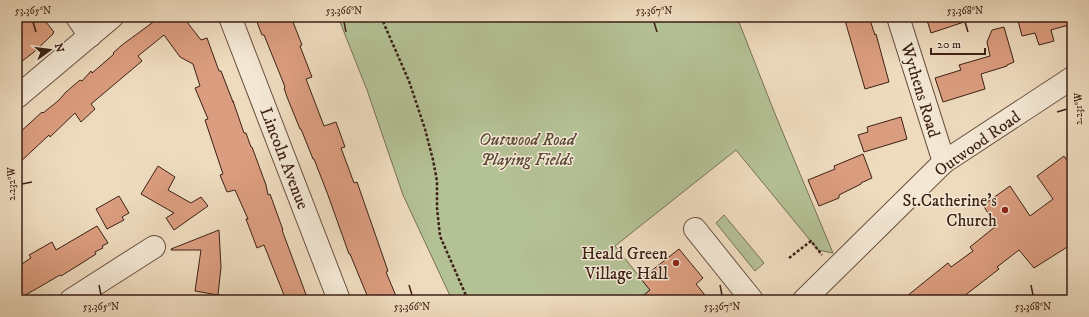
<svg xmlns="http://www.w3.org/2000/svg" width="1089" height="317" viewBox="0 0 1089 317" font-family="'IM FELL DW Pica',serif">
<rect width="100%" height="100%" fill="#eedbbe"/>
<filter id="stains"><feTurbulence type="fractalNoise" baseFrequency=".005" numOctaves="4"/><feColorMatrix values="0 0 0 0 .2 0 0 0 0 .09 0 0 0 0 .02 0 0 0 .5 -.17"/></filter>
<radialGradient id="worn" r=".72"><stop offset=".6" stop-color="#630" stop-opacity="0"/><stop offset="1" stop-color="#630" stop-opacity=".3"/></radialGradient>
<g fill="#b4c195" stroke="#787156">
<polygon points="338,17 737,17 773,109 833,253 818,250 736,150 615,246 650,290 637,300 452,300 403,195 367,90"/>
<polygon points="724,215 764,263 755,271 716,223"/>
</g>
<g fill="#db9d7f" stroke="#3d2116">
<polygon points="28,17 42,17 54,32 53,33 53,34 34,52 17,65 17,26"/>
<polygon points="160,17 183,17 201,40 207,38 219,71 221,71 233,102 233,101 244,133 246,133 251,147 252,147 266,185 268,195 270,194 283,230 282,230 308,300 286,300 264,245 257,248 246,219 248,219 235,190 227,192 220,175 223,174 205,120 208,119 195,88 200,86 193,64 180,57 164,35 138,56 142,61 91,104 95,109 81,122 75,113 50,137 49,135 17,165 17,135 42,112 43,113 58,101 66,92 80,80 82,81 91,71 92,73 114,54 113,53 122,45"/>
<polygon points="255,17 291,17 302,45 300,46 312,77 306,79 324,126 336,122 345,147 341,148 354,183 357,182 388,271 386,272 396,296 387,300 369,300 350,254 349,254 328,195 314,159 313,159 301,129 300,129 287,97 284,88 285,87 279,72 264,35 262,35"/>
<polygon points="844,17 869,17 875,35 876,34 889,82 865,89"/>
<polygon points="926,17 969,17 970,20 931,33"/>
<polygon points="1017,17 1072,17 1072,24 1051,30 1054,41 1039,45 1035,33 1022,36"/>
<polygon points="1004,27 1014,62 1007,65 1007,66 981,74 985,89 943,102 935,78 961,70 959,65 990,56 987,42 992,30"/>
<polygon points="901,117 907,139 864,152 858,135 868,132 867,127"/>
<polygon points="863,154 872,178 861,183 861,184 839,195 839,198 819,206 808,180 835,169 834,166"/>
<polygon points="1064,156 1072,168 1072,244 1034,268 1019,250 997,267 999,269 959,300 902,300 948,263 951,267 973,251 970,247 996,226 983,205 1010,186 1030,216 1053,199 1037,176"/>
<polygon points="158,166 175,177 168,190 191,203 201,197 208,206 174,230 166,218 174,213 141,194"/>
<polygon points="119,196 129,213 122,217 124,220 107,229 96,209"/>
<polygon points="97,226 108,243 102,246 103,248 95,252 96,254 82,263 61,276 60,275 17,300 17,267 31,258 29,255 52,242 56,250"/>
<polygon points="219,230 221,267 218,295 195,291 201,250 171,250 171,249"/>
<polygon points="679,249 703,278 696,284 709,300 638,300 650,290 641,279"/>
</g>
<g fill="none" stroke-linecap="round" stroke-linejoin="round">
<defs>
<g id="minor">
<polyline points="77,17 90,36"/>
<polyline points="230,17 339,300"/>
<polyline points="898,17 944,162"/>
<polyline points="17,97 112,17"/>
<polyline points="695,229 752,300"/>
<polyline points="71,300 154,247"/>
<polyline points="804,300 944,162 1072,78"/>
</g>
</defs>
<use href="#minor" stroke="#695040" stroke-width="24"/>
<g stroke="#3d2116" stroke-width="2.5" stroke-dasharray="3 2" stroke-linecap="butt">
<polyline points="381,17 409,81 425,129 433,160 437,181 437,208 440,236 468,300"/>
<polyline points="789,258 811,241 822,255"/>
<polyline points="705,300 708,298 709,300"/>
</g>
<use href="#minor" stroke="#f4e8d5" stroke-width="22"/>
</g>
<path fill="none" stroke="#3d2116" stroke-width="1.5" d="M33 22 36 32M344 22 346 32M654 22 657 32M965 22 968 32M1057 112 1067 109M22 184 32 182M99 285 101 295M409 285 412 295M720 285 722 295M1031 285 1033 295"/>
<g fill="#8f2418" stroke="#f4e8d5" stroke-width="1.5">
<circle cx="1005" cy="210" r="4"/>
<circle cx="676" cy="263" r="4"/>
</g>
<g text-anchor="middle" stroke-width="3" stroke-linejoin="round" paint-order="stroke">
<g font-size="17" fill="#3d2116" stroke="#f4e8d5">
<text transform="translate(921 90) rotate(73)" y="6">Wythens Road</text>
<text transform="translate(977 143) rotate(-35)" y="6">Outwood Road</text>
<text transform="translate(285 158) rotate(69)" y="6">Lincoln Avenue</text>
</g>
<g font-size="17" font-style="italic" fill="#5b4936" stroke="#f4e8d5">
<text x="527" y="145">Outwood Road<tspan x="527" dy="20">Playing Fields</tspan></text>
</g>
<g font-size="17" fill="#3d2116" stroke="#f4e8d5" text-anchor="end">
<text x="997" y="206">St.Catherine's<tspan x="997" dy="20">Church</tspan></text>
<text x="668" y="259">Heald Green<tspan x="668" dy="20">Village Hall</tspan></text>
</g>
</g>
<rect width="1089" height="317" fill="none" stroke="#eedbbe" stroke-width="44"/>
<g transform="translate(50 50) rotate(76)" stroke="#f4e8d5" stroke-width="3" paint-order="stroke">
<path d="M0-3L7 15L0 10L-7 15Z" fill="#3d2116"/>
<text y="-6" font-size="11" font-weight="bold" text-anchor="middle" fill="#3d2116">N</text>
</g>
<path d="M931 48v6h54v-6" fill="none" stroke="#3d2116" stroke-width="2"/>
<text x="937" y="48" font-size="12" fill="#3d2116" stroke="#f4e8d5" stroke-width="3" paint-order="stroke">20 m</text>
<rect x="22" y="22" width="1045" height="273" fill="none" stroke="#3d2116" stroke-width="1.5"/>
<g font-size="10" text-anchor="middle" fill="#3d2116">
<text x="33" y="14">53.365°N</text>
<text x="344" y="14">53.366°N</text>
<text x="654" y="14">53.367°N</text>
<text x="965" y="14">53.368°N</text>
<text transform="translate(1078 109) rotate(-90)" y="4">2.231°W</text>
<text transform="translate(11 184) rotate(-90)" y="4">2.232°W</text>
<text x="101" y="310">53.365°N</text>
<text x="412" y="310">53.366°N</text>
<text x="722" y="310">53.367°N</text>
<text x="1033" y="310">53.368°N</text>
</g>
<rect width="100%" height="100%" filter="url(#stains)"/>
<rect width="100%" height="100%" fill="url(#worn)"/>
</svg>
